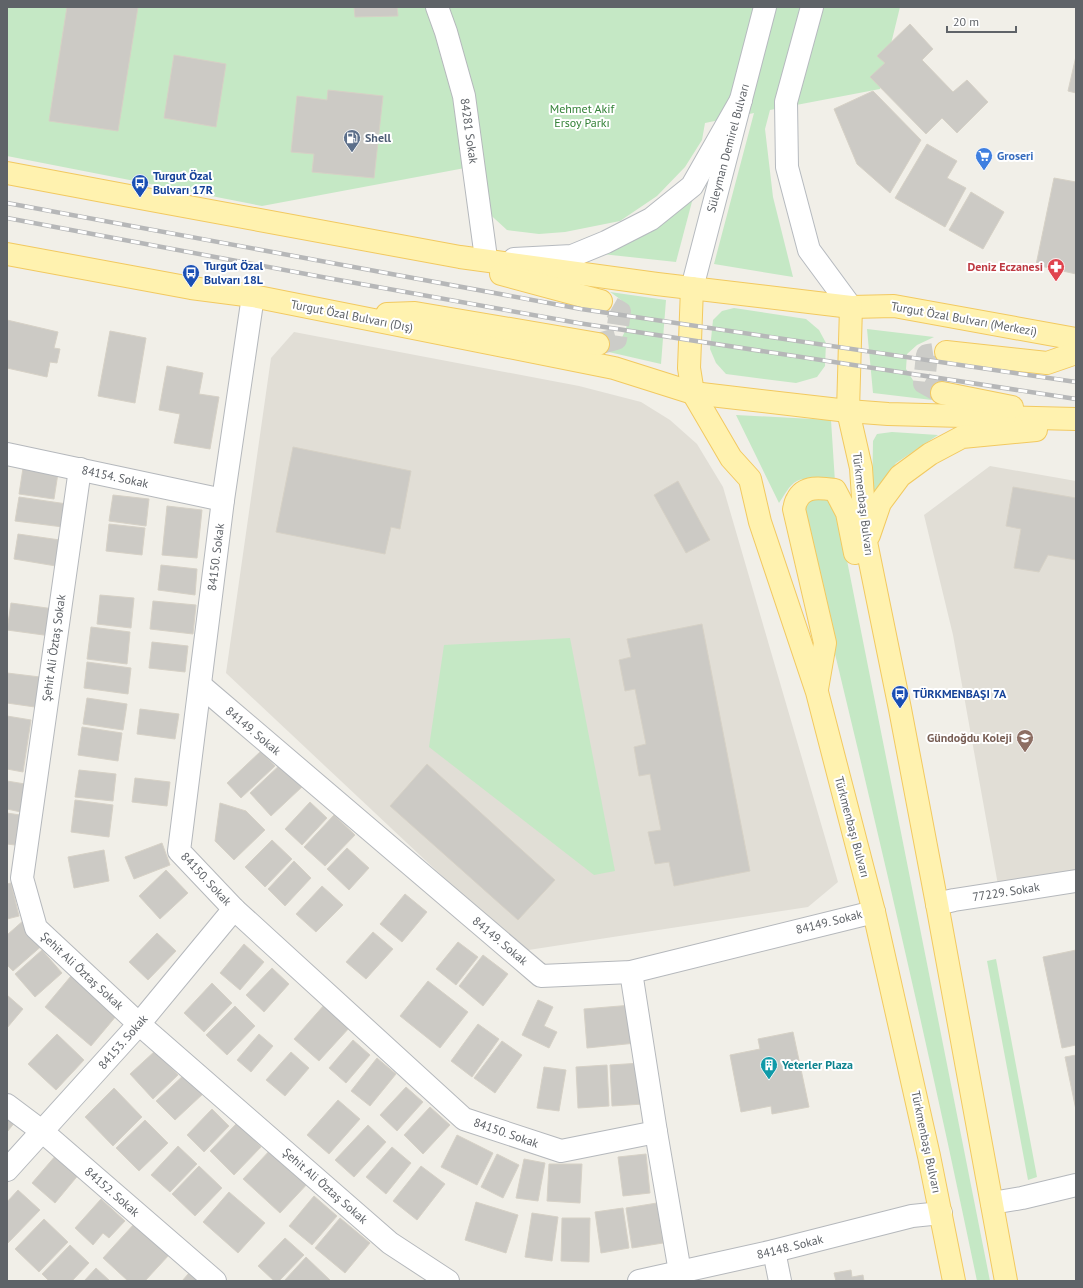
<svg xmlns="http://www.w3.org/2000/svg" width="1083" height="1288" viewBox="0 0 1083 1288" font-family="'PT Sans',sans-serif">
<rect width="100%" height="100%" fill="#f1efe8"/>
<g fill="#e1ded6">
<polygon points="294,332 579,386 641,402 670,420 697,444 723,487 838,882 808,907 522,951 226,673 271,358"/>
<polygon points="990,466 1076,481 1076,872 998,885 953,635 924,515"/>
</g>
<g fill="#c5e8c5">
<polygon points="7,7 900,7 880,89 770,110 765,129 773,197 793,277 714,264 754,113 705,123 702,140 685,167 657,196 620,221 565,232 539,234 507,230 483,208 481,165 262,206 7,156"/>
<polygon points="694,194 676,262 602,254"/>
<path d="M610 292 666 300 661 364 600 350C605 348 613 347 617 344 624 338 631 318 628 309 625 301 617 297 610 292Z"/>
<polygon points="734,308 806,319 819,330 826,343 825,366 817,377 796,383 726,374 716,363 710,349 713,320 722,311"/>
<polygon points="867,329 934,337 917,345 907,354 906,369 916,385 932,400 873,393"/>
<path d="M736 415 831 420 835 482C824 480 807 476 797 481 789 485 784 496 779 503Z"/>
<polygon points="892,432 938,435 896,463 872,500 873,441 877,434"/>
<path d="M813 496H831L837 510 990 1281H977C924 1025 864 771 802 518L804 506Z"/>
<polygon points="570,638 615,871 594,875 429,747 444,645"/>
<polygon points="996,959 1037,1177 1028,1180 987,961"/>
</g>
<g fill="#cccac5" stroke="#d6d1c6">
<polygon points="67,7 138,7 118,131 49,121"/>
<polygon points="354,7 397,7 398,16 355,17"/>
<polygon points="910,24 933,49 922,60 953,92 967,80 988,102 957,133 942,118 926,134 870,77 885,63 877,56"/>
<polygon points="174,55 226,64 216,127 164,118"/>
<polygon points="1076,56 1076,93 1068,91"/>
<polygon points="328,90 383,96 374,178 312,172 314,154 291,152 297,96 327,100"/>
<polygon points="873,91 921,140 890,193 857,164 834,109"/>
<polygon points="927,144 957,161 947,178 966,188 945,227 895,198"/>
<polygon points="1054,178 1076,182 1076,274 1036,265"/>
<polygon points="971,192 1004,212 983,249 949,230"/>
<polygon points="7,320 58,332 54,348 60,349 57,363 50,362 47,377 7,368"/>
<polygon points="110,331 146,338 135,403 98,396"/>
<polygon points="167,366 203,373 199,394 219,397 210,449 174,443 180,414 159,410"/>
<polygon points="293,447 411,471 400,529 391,527 385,554 276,532"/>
<polygon points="23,468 58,473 54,499 19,494"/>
<polygon points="678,481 710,540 686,553 654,495"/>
<polygon points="1013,487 1076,498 1076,560 1048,555 1039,572 1014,568 1021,529 1006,526"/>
<polygon points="113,495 149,499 146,526 109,521"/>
<polygon points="19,497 67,504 63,527 15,521"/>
<polygon points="167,506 202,510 197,558 162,555"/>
<polygon points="109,524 145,528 142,555 106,551"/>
<polygon points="18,534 60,540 56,566 14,559"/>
<polygon points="161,565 197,569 195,595 158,590"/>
<polygon points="100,595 134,598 131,628 97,624"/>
<polygon points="153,601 196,605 193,634 150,629"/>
<polygon points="11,603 54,609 51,636 7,630"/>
<polygon points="702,624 750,871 674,886 669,862 655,864 648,832 661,830 650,774 639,776 634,747 646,744 635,689 625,691 619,660 631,657 627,639"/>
<polygon points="91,627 130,632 127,664 87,659"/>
<polygon points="152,642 188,646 185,672 149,668"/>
<polygon points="87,662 131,668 128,694 84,688"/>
<polygon points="7,673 40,677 35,707 7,703"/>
<polygon points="87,698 127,704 123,730 83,724"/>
<polygon points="140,709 179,714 175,739 137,734"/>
<polygon points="7,716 31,720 23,772 7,769"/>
<polygon points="82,727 122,733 118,761 78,755"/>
<polygon points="261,751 275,766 241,798 227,783"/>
<polygon points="282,763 303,786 271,816 250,793"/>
<polygon points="427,764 555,880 518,920 390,806"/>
<polygon points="79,770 116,774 113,801 75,797"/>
<polygon points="135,778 170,782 167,806 132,802"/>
<polygon points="7,781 25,784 21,812 7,809"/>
<polygon points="75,800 113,805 109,837 71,832"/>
<polygon points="310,802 327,818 302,845 285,829"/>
<polygon points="220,803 246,811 265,830 234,860 215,841"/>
<polygon points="7,813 20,815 15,845 7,844"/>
<polygon points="334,815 355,835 325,866 304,847"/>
<polygon points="272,840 292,859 265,887 245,867"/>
<polygon points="162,843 170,865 134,879 125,857"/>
<polygon points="347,848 369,868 349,890 327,869"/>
<polygon points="104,850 109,881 74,888 68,857"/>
<polygon points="294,861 311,878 285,906 268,889"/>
<polygon points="166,870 188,893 160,919 139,896"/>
<polygon points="11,883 19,916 7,919 7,884"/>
<polygon points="322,886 343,905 316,932 296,914"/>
<polygon points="405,894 427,912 402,942 380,924"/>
<polygon points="24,920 45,943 13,971 7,965 7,935"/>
<polygon points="373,932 393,949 366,979 346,962"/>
<polygon points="157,933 176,951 148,980 129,962"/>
<polygon points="458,942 478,957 456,985 436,969"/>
<polygon points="244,944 264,962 240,990 220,973"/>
<polygon points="42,950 62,973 35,997 15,974"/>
<polygon points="1076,950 1076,1045 1062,1048 1043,957"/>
<polygon points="483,955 508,974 483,1006 459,986"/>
<polygon points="272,968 289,984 264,1012 246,995"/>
<polygon points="71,976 117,1015 91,1046 45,1007"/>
<polygon points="428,981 468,1012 440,1048 400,1016"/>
<polygon points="212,983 232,1003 204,1032 184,1013"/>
<polygon points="7,995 23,1009 7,1028"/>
<polygon points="538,1000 553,1007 544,1026 557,1032 549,1048 522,1035"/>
<polygon points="325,1004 350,1027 319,1061 294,1039"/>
<polygon points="632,1005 636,1043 587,1048 584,1009"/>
<polygon points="235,1006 255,1026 227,1055 206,1035"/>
<polygon points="478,1024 499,1039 472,1077 451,1061"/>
<polygon points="793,1032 809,1107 772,1114 771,1106 741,1112 730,1055 760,1049 758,1039"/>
<polygon points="57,1034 84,1060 56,1090 28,1064"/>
<polygon points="259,1034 273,1046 251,1072 237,1060"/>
<polygon points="353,1040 370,1055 346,1083 329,1068"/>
<polygon points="502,1041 522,1055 495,1093 474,1078"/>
<polygon points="155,1051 178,1075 153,1099 130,1074"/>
<polygon points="291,1052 309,1068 285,1096 266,1080"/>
<polygon points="1076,1055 1076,1110 1065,1057"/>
<polygon points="377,1058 396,1074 370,1106 351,1091"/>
<polygon points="641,1063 643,1104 612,1106 610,1065"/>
<polygon points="607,1065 609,1106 578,1108 576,1067"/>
<polygon points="544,1067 566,1070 559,1111 537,1108"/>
<polygon points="186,1073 205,1092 175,1120 156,1101"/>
<polygon points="406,1087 423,1102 397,1131 380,1115"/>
<polygon points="114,1088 142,1117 113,1146 85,1117"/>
<polygon points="338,1100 360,1119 329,1154 307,1135"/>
<polygon points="430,1107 450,1125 423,1154 404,1135"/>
<polygon points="212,1109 229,1126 204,1152 187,1135"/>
<polygon points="7,1114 16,1121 7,1132"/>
<polygon points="145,1120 168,1143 139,1171 116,1148"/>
<polygon points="237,1123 261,1147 234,1175 210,1151"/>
<polygon points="368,1125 386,1142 354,1177 335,1160"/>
<polygon points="457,1135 493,1153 477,1185 441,1167"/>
<polygon points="178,1146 197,1164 170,1192 151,1175"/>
<polygon points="273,1147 310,1181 280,1213 243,1179"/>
<polygon points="392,1147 411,1163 386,1194 366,1177"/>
<polygon points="57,1154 80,1173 55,1203 32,1183"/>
<polygon points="497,1154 519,1165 503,1198 481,1187"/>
<polygon points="646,1154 650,1193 623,1196 618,1157"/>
<polygon points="524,1159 545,1163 538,1201 516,1198"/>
<polygon points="549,1164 582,1164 580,1203 547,1201"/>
<polygon points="199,1166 222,1188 195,1216 172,1194"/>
<polygon points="421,1166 445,1184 417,1220 393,1201"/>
<polygon points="18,1190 40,1210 8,1243 7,1242 7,1202"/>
<polygon points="229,1192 265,1223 238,1253 203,1222"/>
<polygon points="314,1196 337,1216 312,1245 289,1226"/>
<polygon points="101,1199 125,1221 109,1238 103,1233 93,1245 75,1228"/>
<polygon points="476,1202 518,1215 506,1253 465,1240"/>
<polygon points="657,1203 663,1243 632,1248 626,1208"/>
<polygon points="623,1208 629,1248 601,1253 595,1212"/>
<polygon points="532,1213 558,1217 552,1261 525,1257"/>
<polygon points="340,1218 370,1243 345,1273 315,1248"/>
<polygon points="562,1218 590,1218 589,1262 561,1261"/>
<polygon points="44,1219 68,1242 39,1272 15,1249"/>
<polygon points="135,1223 169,1255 145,1281 128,1281 103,1258"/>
<polygon points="285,1238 304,1255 279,1281 274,1281 258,1266"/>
<polygon points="70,1245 89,1263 72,1281 49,1281 42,1274"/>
<polygon points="306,1257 331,1281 284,1281"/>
<polygon points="96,1268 110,1281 84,1281"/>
<polygon points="851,1270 852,1277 863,1275 864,1281 835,1281 836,1281 834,1273"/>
<polygon points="189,1273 199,1281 182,1281"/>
</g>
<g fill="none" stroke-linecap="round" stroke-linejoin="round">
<g stroke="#ccccc8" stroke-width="22" stroke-dasharray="22 11" stroke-linecap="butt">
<polyline points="598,344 616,339 620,312 601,301"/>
<polyline points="942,393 924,383 927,355 946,352"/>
</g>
<defs>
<g id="minor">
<polyline points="437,7 446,32 464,96 486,258"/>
<polyline points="253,296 223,500 179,851 234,909 464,1119 561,1151 656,1132"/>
<polyline points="7,454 223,500"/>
<polyline points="80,469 22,878 36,928 139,1024 390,1243 448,1281"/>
<polyline points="200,685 541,976 631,972 874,912"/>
<polyline points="937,904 954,900 1076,881"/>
<polyline points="631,972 656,1132 680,1272"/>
<polyline points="7,1105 43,1132 215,1281"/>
<polyline points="7,1170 139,1024 234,909"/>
<polyline points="992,1203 1022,1198 1076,1185"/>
<polyline points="774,1251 780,1281"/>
<polyline points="639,1281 774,1251 912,1216 941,1213"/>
</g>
<g id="secondary">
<polyline points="812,7 786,102 787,167 809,250 851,307"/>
<polyline points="514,259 572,256 606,242 651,219 692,186 741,100"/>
<polyline points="692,288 765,7"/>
</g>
<g id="primary">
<polyline points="7,173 140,198 460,257 657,284 851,307 894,306 1076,339"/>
<polyline points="7,254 191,288 253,296 614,368 693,393 848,411 888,414 1076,419"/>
<polyline points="501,274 601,301"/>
<polyline points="692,288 689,368 693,393 731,458 750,479 760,522 817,692 874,912 929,1156 954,1281"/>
<polyline points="851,307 848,411 861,468 866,542 900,709 937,904 1006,1281"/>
<polyline points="387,314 415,313 598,344"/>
<polyline points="946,352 1047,363 1076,353"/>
<polyline points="942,393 1012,407"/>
<polyline points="869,535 880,503 900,476 930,454 962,437 1036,430"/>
<path d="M817 689 825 643 794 509C795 507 795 502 797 500 804 485 822 488 835 490L847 513 855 553"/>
</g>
</defs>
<use href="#minor" stroke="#b5b8bc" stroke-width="24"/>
<use href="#secondary" stroke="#b6babf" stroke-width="24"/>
<use href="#primary" stroke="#f2c960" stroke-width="24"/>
<use href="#minor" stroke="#fff" stroke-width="22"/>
<use href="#secondary" stroke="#fff" stroke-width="22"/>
<use href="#primary" stroke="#fff2af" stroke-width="22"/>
<defs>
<g id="rail">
<polyline points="7,203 581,309 1076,382"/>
<polyline points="7,218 322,277 578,323 1076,399"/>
</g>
</defs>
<use href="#rail" stroke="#b6b7b8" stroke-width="4.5"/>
<use href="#rail" stroke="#fff" stroke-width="3" stroke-dasharray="9" stroke-linecap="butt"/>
</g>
<defs>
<symbol id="fuel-pin" viewBox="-11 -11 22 30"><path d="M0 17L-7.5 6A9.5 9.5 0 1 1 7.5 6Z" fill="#5c6f8a" stroke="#fff"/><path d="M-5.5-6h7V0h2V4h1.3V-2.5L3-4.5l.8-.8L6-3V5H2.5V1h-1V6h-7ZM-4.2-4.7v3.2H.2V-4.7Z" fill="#fff"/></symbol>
<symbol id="supermarket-pin" viewBox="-11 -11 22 30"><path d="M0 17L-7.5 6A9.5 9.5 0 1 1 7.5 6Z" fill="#3f7fe0" stroke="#fff"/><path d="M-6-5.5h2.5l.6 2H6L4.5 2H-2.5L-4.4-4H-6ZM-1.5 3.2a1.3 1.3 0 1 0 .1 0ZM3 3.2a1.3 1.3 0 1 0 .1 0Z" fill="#fff"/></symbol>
<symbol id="bus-pin" viewBox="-11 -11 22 30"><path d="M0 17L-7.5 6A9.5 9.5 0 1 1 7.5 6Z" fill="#1a4fb4" stroke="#fff"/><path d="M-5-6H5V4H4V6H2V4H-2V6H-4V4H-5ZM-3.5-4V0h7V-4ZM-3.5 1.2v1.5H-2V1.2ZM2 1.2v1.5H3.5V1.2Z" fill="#fff"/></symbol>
<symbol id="pharmacy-pin" viewBox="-11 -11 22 30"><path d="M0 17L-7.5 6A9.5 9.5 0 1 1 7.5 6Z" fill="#e0444e" stroke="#fff"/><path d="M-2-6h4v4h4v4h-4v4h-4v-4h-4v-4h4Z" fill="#fff"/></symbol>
<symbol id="school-pin" viewBox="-11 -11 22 30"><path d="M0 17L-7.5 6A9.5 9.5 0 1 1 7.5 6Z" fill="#8d6e63" stroke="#fff"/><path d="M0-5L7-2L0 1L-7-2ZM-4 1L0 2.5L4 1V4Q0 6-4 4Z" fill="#fff"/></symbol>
<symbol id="building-pin" viewBox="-11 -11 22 30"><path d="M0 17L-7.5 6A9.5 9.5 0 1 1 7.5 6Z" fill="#0f9aa8" stroke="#fff"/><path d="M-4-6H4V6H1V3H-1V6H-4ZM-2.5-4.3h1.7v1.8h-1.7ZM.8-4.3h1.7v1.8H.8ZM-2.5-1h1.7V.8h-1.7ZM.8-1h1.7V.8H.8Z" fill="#fff"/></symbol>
</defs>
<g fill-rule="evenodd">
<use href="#fuel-pin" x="342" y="128" width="20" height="27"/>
<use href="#supermarket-pin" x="974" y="146" width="20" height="27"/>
<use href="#bus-pin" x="130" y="173" width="20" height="27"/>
<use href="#pharmacy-pin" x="1046" y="257" width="20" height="27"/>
<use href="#bus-pin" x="181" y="263" width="20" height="27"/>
<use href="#bus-pin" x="890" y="684" width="20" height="27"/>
<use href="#school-pin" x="1015" y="728" width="20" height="27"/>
<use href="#building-pin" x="759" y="1055" width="20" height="27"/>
</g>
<g text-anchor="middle" stroke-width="4" stroke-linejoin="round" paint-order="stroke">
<g font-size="12" fill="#348238" stroke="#fff">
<text x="582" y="113">Mehmet Akif<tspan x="582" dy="14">Ersoy Parkı</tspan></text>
</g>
<g font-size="12" fill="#5f6368" stroke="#fff">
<text transform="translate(469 131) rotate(82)" y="4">84281 Sokak</text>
<text transform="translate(728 148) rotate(-75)" y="4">Süleyman Demirel Bulvarı</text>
<text transform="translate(352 316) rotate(11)" y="4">Turgut Özal Bulvarı (Dış)</text>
<text transform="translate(964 319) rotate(10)" y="4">Turgut Özal Bulvarı (Merkezi)</text>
<text transform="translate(115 477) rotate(12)" y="4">84154. Sokak</text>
<text transform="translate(863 504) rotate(83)" y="4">Türkmenbaşı Bulvarı</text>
<text transform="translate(216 557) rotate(-83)" y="4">84150. Sokak</text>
<text transform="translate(54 648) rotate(-82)" y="4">Şehit Ali Öztaş Sokak</text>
<text transform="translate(253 731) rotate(40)" y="4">84149. Sokak</text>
<text transform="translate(852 827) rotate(75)" y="4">Türkmenbaşı Bulvarı</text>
<text transform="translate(206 879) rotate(47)" y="4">84150. Sokak</text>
<text transform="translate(1006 892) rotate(-9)" y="4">77229. Sokak</text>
<text transform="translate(829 922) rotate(-14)" y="4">84149. Sokak</text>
<text transform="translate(500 941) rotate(40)" y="4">84149. Sokak</text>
<text transform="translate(82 971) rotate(43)" y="4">Şehit Ali Öztaş Sokak</text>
<text transform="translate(123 1042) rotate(-49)" y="4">84153. Sokak</text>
<text transform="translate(506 1133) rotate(19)" y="4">84150. Sokak</text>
<text transform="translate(926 1142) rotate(78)" y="4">Türkmenbaşı Bulvarı</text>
<text transform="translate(325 1186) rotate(41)" y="4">Şehit Ali Öztaş Sokak</text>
<text transform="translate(112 1192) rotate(41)" y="4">84152. Sokak</text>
<text transform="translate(790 1247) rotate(-14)" y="4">84148. Sokak</text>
</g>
<g font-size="12" font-weight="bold" fill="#4e5e75" stroke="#fff" text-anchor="start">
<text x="365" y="142">Shell</text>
</g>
<g font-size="12" font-weight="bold" fill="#366cbe" stroke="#fff" text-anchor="start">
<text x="997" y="160">Groseri</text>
</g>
<g font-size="12" font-weight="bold" fill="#164399" stroke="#fff" text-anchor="start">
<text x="153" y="180">Turgut Özal<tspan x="153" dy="14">Bulvarı 17R</tspan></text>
<text x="204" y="270">Turgut Özal<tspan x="204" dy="14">Bulvarı 18L</tspan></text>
<text x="913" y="698">TÜRKMENBAŞI 7A</text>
</g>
<g font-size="12" font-weight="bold" fill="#be3a42" stroke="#fff" text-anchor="end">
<text x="1043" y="271">Deniz Eczanesi</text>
</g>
<g font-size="12" font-weight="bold" fill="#785e54" stroke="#fff" text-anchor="end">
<text x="1012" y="742">Gündoğdu Koleji</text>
</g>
<g font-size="12" font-weight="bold" fill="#0d838f" stroke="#fff" text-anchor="start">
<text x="782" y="1069">Yeterler Plaza</text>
</g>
</g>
<rect width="1083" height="1288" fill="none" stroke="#5f6368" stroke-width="16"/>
<path d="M947 26v6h69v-6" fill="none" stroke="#5f6368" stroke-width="2"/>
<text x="953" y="26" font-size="12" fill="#5f6368" stroke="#ffffff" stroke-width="3" paint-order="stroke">20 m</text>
</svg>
